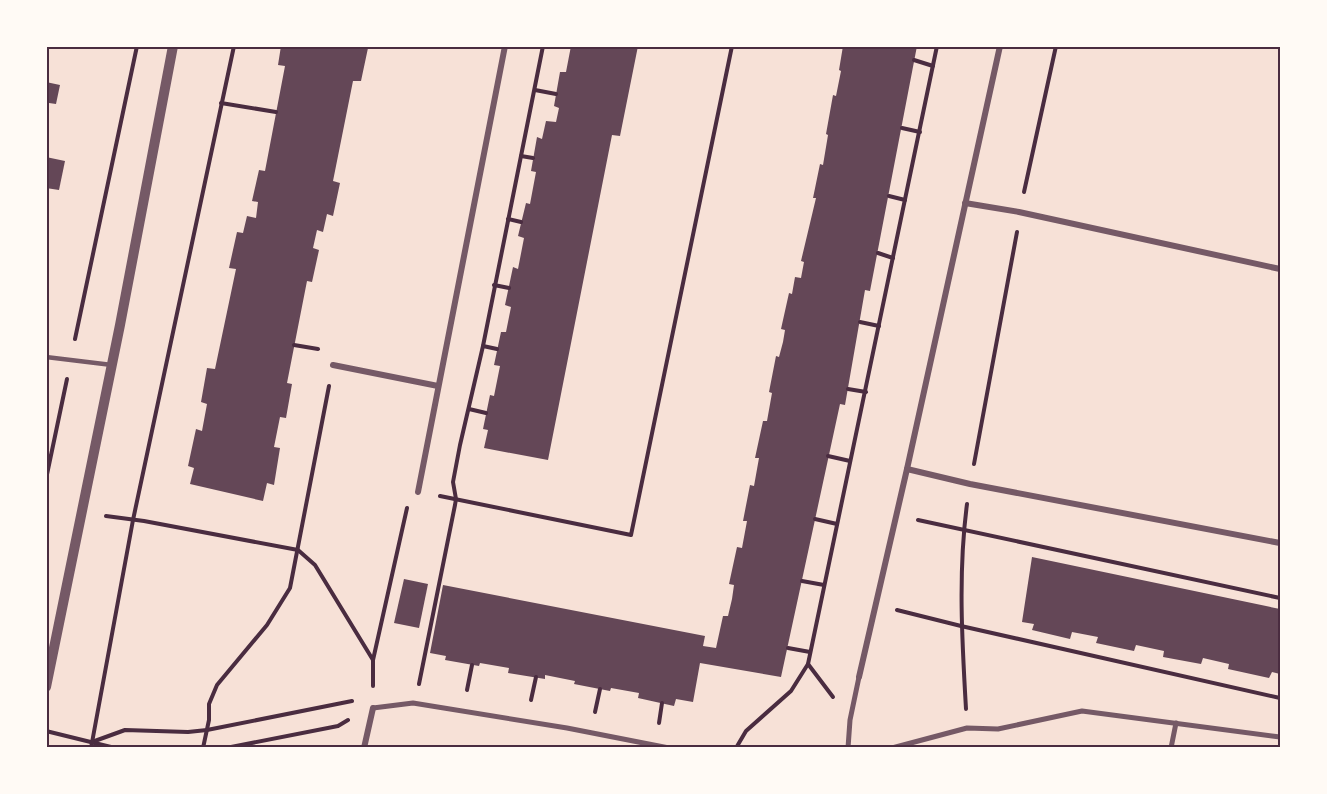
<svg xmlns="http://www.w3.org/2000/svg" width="1327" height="794" viewBox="0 0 1327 794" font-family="'Space Grotesk',sans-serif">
<rect width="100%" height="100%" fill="#f7e1d7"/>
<g fill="#644757">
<polygon points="281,46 368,48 361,81 353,81 333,181 340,183 333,216 327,214 323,232 317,230 313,248 319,250 312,282 307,281 287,383 292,384 286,418 280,417 274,447 280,448 274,485 267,483 263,501 190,484 194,468 188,466 196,429 202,431 207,404 201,402 207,368 215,369 236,269 229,268 237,232 243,233 247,216 256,218 258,202 252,201 259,170 265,171 285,66 278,65"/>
<polygon points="571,46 638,46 620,136 612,135 548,460 484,448 488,430 483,429 490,395 494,396 500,366 494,365 501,332 506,332 511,307 505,305 513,267 518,269 524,238 518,236 526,203 530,204 536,172 531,171 537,137 542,139 546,121 556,122 559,108 554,106 560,72 566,72"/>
<polygon points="843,46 917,46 870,291 865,290 845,405 840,404 781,677 700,663 693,702 676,699 674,706 638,698 639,693 611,688 610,691 574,684 575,681 545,675 545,679 508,673 509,668 480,663 479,666 445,660 446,656 430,653 443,585 705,636 703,646 716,648 723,616 728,616 732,599 734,585 729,584 737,547 742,548 747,521 743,521 750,485 754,486 759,458 755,458 763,421 767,421 772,393 769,392 776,356 779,357 783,342 785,330 781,329 789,293 792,294 795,277 801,278 804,262 801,261 816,198 813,198 820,164 823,165 828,135 826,134 833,95 836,96 841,71 839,70"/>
<polygon points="46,82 60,85 56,104 49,103 47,112"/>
<polygon points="46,157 65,161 59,190 46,188"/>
<polygon points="1032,557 1280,609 1280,674 1272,672 1269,678 1228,669 1229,664 1203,658 1201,664 1163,657 1164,651 1136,645 1134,651 1096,643 1098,637 1072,632 1070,639 1032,630 1034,624 1022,622"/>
<polygon points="404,579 428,584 419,628 394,623"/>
</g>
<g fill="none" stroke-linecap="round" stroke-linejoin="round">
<g stroke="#4a2c40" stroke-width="4">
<polyline points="914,60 933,66"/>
<polyline points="535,90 556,94"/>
<polyline points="221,103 276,112"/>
<polyline points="902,128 920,132"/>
<polyline points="521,156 533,158"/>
<polyline points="1024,192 1056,46"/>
<polyline points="889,196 905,200"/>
<polyline points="508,219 521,222"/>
<polyline points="878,253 893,258"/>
<polyline points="494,285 509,288"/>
<polyline points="860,322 879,326"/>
<polyline points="75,339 137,46"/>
<polyline points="294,345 318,349"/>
<polyline points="483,346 497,349"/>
<polyline points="848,389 866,392"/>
<polyline points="469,409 486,413"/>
<polyline points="828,456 850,461"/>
<polyline points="974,464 1017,232"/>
<polyline points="46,479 67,379"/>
<polyline points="440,496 631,535 732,46"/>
<polyline points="106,516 144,521 298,550 315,565 373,660 373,686"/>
<polyline points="815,519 837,524"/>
<polyline points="918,520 1280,598"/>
<polyline points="802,581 824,585"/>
<polyline points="897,610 961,626 1280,698"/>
<polyline points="788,648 810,652"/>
<polyline points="373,660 407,508"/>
<polyline points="808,664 833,697"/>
<polyline points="419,684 455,505 456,499 453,482 460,445 483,346 543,46"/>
<polyline points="467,690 472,665"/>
<polyline points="531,700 536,677"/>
<path d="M966 709C962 641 958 572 967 504"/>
<polyline points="595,712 600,689"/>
<polyline points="659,723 662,703"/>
<polyline points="46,731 115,748"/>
<polyline points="92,742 125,730 188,732 207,730 352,701"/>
<polyline points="91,748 133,520 234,46"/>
<polyline points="203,748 209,720 209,704 217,685 267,625 290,588 329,386"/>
<polyline points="226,748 338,726 348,720"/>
<polyline points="736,748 746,731 791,691 808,664 937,46"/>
</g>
<polyline stroke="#755966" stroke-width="4.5" points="46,357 112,365"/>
<g stroke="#755966" stroke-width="5">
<polyline points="373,708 413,703 567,728 669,748"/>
<polyline points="848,748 850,720 859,677"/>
<polyline points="892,748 967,728 998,729 1082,711 1280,737"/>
<polyline points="1171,748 1176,723"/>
</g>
<g stroke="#755966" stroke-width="6">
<polyline points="965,203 1019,212 1280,269"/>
<polyline points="333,365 438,386"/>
<polyline points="907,469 970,484 1280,543"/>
<polyline points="418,492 505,46"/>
<polyline points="859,677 907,469 1000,46"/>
<polyline points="364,748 373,708"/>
</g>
<polyline stroke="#755966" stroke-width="10" points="46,687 120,325 173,46"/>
</g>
<rect width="1327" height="794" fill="none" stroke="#fffaf5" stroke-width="96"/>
<rect x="48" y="48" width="1231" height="698" fill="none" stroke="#4a2c40" stroke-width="2"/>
</svg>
